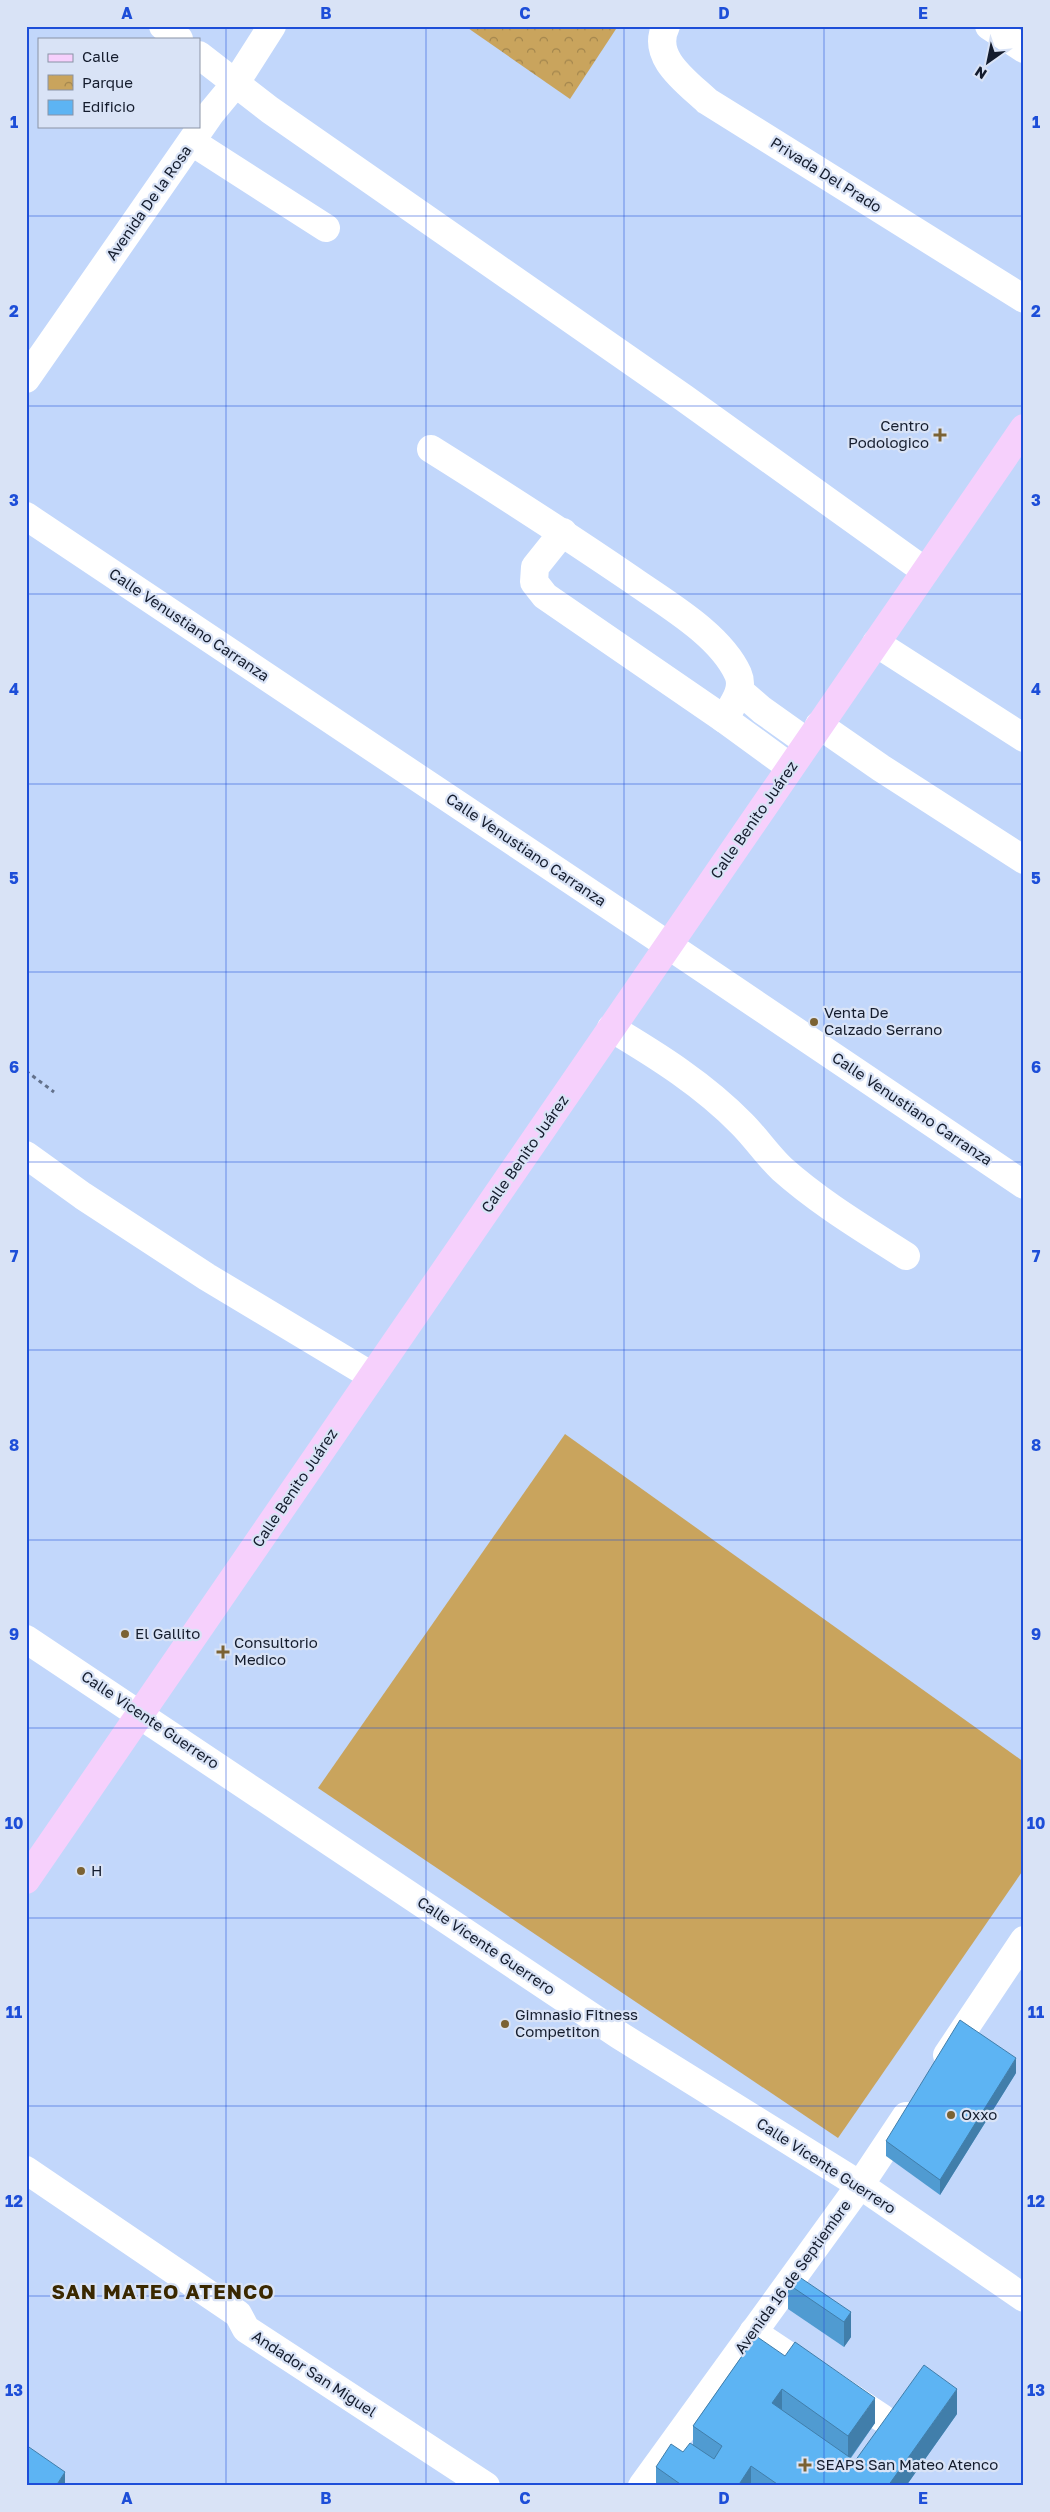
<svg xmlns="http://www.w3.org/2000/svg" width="1050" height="2512" viewBox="0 0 1050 2512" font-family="'Golos Text',sans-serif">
<defs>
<pattern id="park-crowns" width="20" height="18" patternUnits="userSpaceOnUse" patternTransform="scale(1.25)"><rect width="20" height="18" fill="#c9a45d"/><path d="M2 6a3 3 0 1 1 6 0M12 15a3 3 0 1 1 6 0" fill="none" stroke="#a2854d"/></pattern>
</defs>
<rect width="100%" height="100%" fill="#c2d7fb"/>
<polygon fill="url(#park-crowns)" points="465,26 618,26 570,99"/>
<polygon fill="#c9a45d" points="565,1434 1024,1762 1024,1869 838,2138 318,1788"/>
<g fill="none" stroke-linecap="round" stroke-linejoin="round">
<polyline stroke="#63718b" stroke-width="3" stroke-dasharray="4 4" stroke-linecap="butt" points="26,1071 54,1092"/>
<g stroke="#fff" stroke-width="28">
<polyline points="163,26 179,39"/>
<path d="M666 26C650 57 687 82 707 101L1024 299"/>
<polyline points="989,26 1024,49"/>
<polyline points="199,55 270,110 684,398 925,571"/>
<polyline points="192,142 326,228"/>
<polyline points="26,379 211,113 235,84 272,26"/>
<path d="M431 449C498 491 565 534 631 579 665 603 720 634 738 674 745 690 732 705 724 719"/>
<polyline points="26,516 668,945 1024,1185"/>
<polyline points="563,532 535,567 534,582 545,596 724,719 790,767"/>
<polyline points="876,643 1024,738"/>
<polyline points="740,691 762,710 807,742"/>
<polyline points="819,725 881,768 1024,860"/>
<path d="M611 1028C658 1056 704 1085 742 1124 756 1138 768 1156 782 1169 820 1203 864 1229 906 1256"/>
<polyline points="26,1155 83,1196 207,1277 372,1376"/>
<polyline points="26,1639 619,2035 860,2185 1024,2298"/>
<polyline points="947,2055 1024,1940"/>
<polyline points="26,2170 238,2314 246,2329 486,2486"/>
<polyline points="753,2332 882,2418"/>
<polyline points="642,2486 860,2185 906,2116"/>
</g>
<polyline stroke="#f6d0fc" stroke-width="28" points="26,1880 1024,428"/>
</g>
<g fill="#509bd1">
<polygon points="1016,2073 940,2195 886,2156 886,2141"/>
<polygon points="788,2284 851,2312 851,2337 844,2347 788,2309"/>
<polygon points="756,2336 875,2423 851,2458 855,2461 957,2414 906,2486 656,2486 656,2467 683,2452 693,2445 693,2426"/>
</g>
<g fill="#417eaa">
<polygon points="1016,2058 1016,2073 940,2195 940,2180"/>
<polygon points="851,2312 851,2337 844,2347 844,2322"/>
<polygon points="782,2389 782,2414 772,2403"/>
<polygon points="957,2389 957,2414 906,2486 888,2486"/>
<polygon points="875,2398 875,2423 848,2461 848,2436"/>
<polygon points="751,2466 751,2486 738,2486"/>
<polygon points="65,2472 65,2486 56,2486"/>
</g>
<g fill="#5db4f3" stroke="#417eaa">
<polygon points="960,2020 1016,2058 940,2180 886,2141"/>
<polygon points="795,2274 851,2312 844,2322 788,2284"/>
<polygon points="756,2336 785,2356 795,2342 875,2398 848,2436 782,2389 772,2403 855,2461 924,2365 957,2389 888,2486 780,2486 751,2466 738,2486 683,2486 656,2467 671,2444 683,2452 690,2443 714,2459 722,2446 693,2426"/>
<polygon points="26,2445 65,2472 56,2486 26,2486"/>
</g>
<path fill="none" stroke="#1d4ed8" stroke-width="1" stroke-opacity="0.55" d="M226 26V2486M426 26V2486M624 26V2486M824 26V2486M26 216H1024M26 406H1024M26 594H1024M26 784H1024M26 972H1024M26 1162H1024M26 1350H1024M26 1540H1024M26 1728H1024M26 1918H1024M26 2106H1024M26 2296H1024"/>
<g fill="#7b6233" stroke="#d9e3f6" stroke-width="2">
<path d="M937.5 427.5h5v5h5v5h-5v5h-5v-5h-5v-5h5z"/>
<circle cx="814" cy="1022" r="5"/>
<circle cx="125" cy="1634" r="5"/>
<path d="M220.5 1644.5h5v5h5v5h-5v5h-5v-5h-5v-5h5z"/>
<circle cx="81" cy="1871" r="5"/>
<circle cx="505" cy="2024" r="5"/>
<circle cx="951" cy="2115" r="5"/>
<path d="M802.5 2457.5h5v5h5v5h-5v5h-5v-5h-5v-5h5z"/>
</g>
<g text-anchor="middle" stroke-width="4.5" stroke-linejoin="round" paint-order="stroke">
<g font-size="15" fill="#141c2d" stroke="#d9e3f6">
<text transform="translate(826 175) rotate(32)" y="5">Privada Del Prado</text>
<text transform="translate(149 203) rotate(-55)" y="5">Avenida De la Rosa</text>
<text transform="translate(189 625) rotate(34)" y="5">Calle Venustiano Carranza</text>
<text transform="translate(754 820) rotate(-55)" y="5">Calle Benito Juárez</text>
<text transform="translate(526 850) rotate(34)" y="5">Calle Venustiano Carranza</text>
<text transform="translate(912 1109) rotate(34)" y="5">Calle Venustiano Carranza</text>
<text transform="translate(525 1154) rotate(-55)" y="5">Calle Benito Juárez</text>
<text transform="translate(295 1488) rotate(-56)" y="5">Calle Benito Juárez</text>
<text transform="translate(150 1720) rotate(34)" y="5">Calle Vicente Guerrero</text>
<text transform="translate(486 1946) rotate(34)" y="5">Calle Vicente Guerrero</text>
<text transform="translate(826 2166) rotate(33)" y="5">Calle Vicente Guerrero</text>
<text transform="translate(793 2277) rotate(-54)" y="5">Avenida 16 de Septiembre</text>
<text transform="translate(314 2374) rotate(33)" y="5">Andador San Miguel</text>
</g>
<g font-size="15" fill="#141c2d" stroke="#d9e3f6" text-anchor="start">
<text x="929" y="431" text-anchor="end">Centro<tspan x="929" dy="17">Podologico</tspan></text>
<text x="824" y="1018">Venta De<tspan x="824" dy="17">Calzado Serrano</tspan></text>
<text x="135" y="1639">El Gallito</text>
<text x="234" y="1648">Consultorio<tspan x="234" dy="17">Medico</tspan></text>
<text x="91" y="1876">H</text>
<text x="515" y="2020">Gimnasio Fitness<tspan x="515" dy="17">Competiton</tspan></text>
<text x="961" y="2120">Oxxo</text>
<text x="816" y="2470">SEAPS San Mateo Atenco</text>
</g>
<g font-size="20" font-weight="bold" letter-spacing="1" fill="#3a2800" stroke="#d9e3f6">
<text x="163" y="2299">SAN MATEO ATENCO</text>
</g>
</g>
<rect width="1050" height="2512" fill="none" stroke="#d9e3f6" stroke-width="55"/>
<rect x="38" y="38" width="162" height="90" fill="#d9e3f6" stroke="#8a93a6"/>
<rect x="48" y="54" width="25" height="8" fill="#f6d0fc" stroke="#8a93a6"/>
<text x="82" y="62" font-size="15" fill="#141c2d">Calle</text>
<rect x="48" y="75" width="25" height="15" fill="url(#park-crowns)" stroke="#8a93a6"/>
<text x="82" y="88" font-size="15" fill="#141c2d">Parque</text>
<rect x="48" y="100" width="25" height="15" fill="#5db4f3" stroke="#8a93a6"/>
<text x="82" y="112" font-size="15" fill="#141c2d">Edificio</text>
<g transform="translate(988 62) rotate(213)" stroke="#d9e3f6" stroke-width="4" paint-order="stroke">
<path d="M0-4L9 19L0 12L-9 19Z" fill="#141c2d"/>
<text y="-8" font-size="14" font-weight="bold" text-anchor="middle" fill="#141c2d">N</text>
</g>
<rect x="28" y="28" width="994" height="2456" fill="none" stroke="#1d4ed8" stroke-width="2"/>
<g font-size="16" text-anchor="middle" font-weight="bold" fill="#1d4ed8">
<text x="127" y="19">A</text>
<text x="326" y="19">B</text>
<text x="525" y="19">C</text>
<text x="724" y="19">D</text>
<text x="923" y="19">E</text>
<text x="14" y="128">1</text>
<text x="1036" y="128">1</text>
<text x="14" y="317">2</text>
<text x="1036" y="317">2</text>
<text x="14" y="506">3</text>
<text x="1036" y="506">3</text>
<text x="14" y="695">4</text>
<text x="1036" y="695">4</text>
<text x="14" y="884">5</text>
<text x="1036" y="884">5</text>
<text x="14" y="1073">6</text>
<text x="1036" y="1073">6</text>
<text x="14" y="1262">7</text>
<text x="1036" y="1262">7</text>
<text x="14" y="1451">8</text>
<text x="1036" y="1451">8</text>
<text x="14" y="1640">9</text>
<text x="1036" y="1640">9</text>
<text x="14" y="1829">10</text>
<text x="1036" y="1829">10</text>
<text x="14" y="2018">11</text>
<text x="1036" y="2018">11</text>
<text x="14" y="2207">12</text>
<text x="1036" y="2207">12</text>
<text x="14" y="2396">13</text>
<text x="1036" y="2396">13</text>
<text x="127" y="2504">A</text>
<text x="326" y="2504">B</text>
<text x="525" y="2504">C</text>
<text x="724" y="2504">D</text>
<text x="923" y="2504">E</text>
</g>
</svg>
